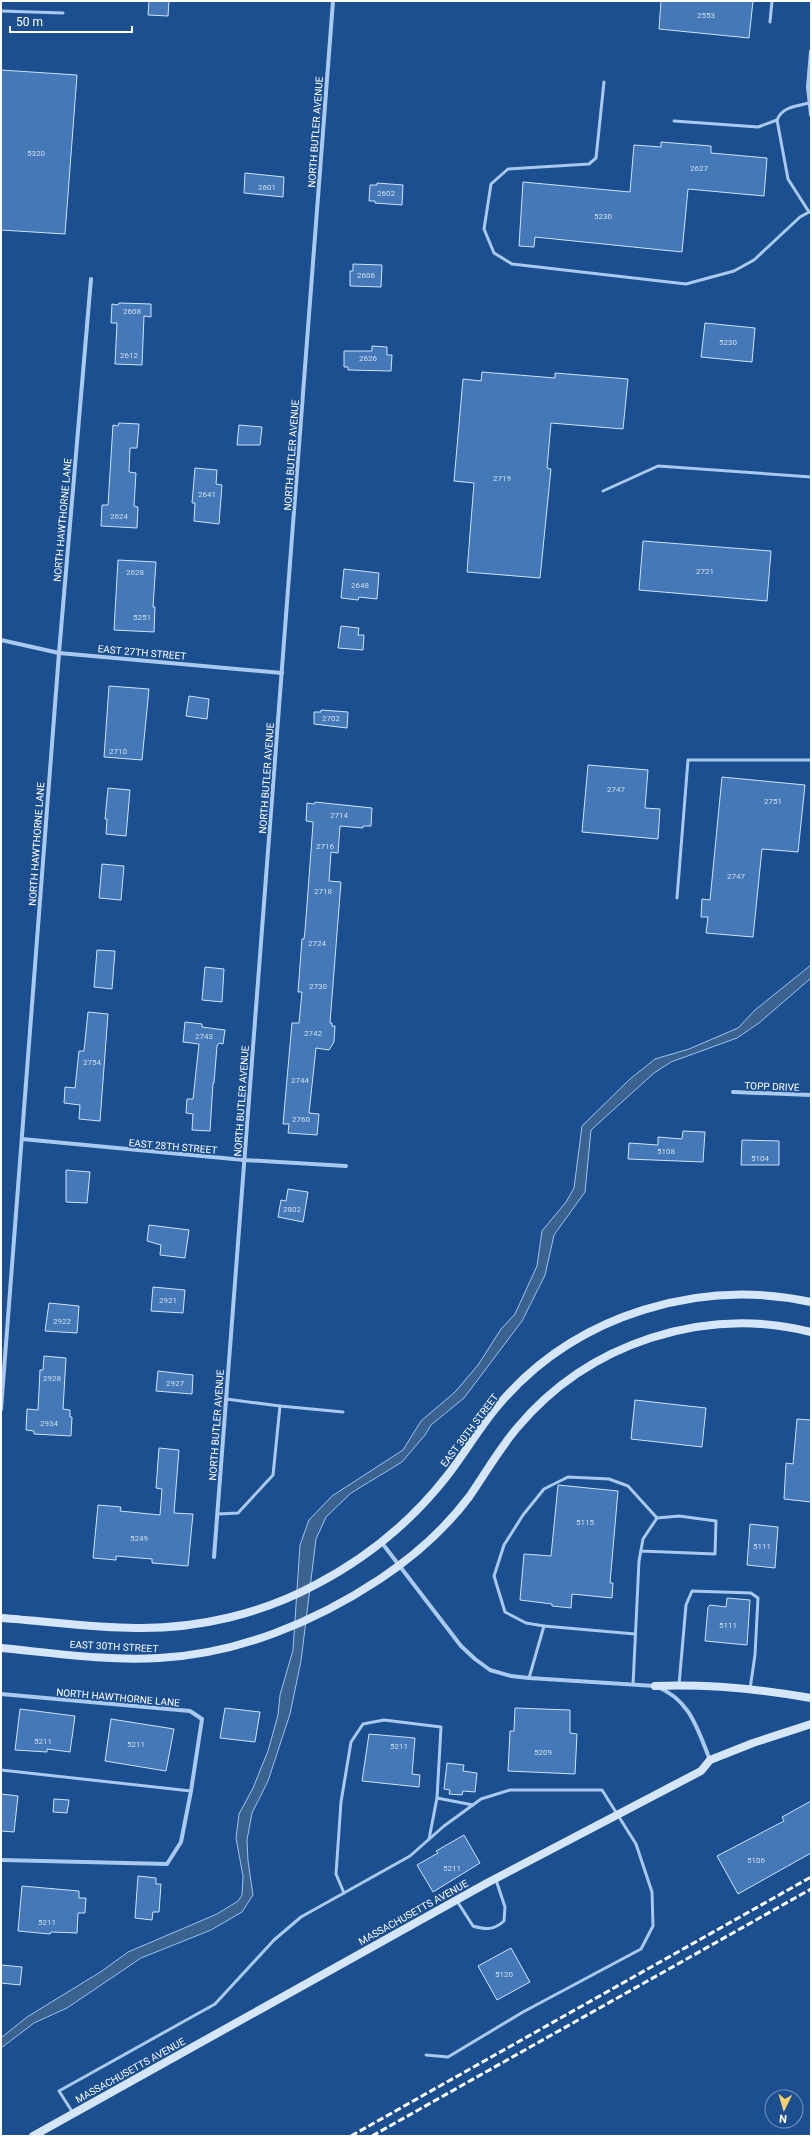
<svg xmlns="http://www.w3.org/2000/svg" width="812" height="2137" viewBox="0 0 812 2137" font-family="Roboto,sans-serif">
<rect width="100%" height="100%" fill="#1b4f8f"/>
<polygon fill="#3c6290" stroke="#9cc4f0" points="811,965 811,978 759,1023 737,1038 671,1062 654,1073 591,1130 585,1192 554,1235 545,1275 522,1321 464,1398 431,1425 425,1435 402,1462 351,1493 326,1517 316,1539 301,1661 290,1714 268,1781 252,1813 247,1840 248,1861 253,1895 242,1912 211,1930 141,1958 67,2008 34,2023 1,2048 1,2038 27,2017 102,1971 128,1952 217,1914 238,1901 242,1895 243,1876 236,1838 239,1814 253,1788 268,1751 278,1715 280,1695 293,1650 300,1545 309,1520 332,1496 403,1450 421,1421 455,1392 478,1365 501,1329 515,1314 537,1266 542,1231 566,1202 574,1188 582,1126 630,1079 655,1059 689,1049 738,1028 755,1010"/>
<g fill="#4478b7" stroke="#cfe3fa">
<polygon points="149,1 169,1 168,16 148,15"/>
<polygon points="661,1 753,1 749,38 659,29"/>
<polygon points="1,70 77,75 65,234 1,230"/>
<polygon points="661,142 711,146 711,153 767,158 764,196 688,189 682,252 535,237 534,247 519,246 523,182 630,192 634,145 661,147"/>
<polygon points="245,173 284,177 283,197 244,193"/>
<polygon points="377,183 403,185 402,205 375,203 375,201 369,201 370,185 377,185"/>
<polygon points="353,264 382,265 381,287 350,286 350,271 353,271"/>
<polygon points="119,303 151,304 151,317 144,316 142,365 115,364 117,323 111,323 112,304 118,305"/>
<polygon points="705,323 755,328 752,362 701,357"/>
<polygon points="372,346 387,347 387,355 392,355 391,371 348,370 348,367 344,367 344,351 372,351"/>
<polygon points="482,372 555,378 555,373 628,379 623,429 551,423 547,468 551,469 540,578 467,572 474,483 454,481 463,379 481,381"/>
<polygon points="119,423 139,424 137,448 130,448 129,472 136,473 134,506 138,507 137,528 101,526 102,505 108,505 113,425 118,426"/>
<polygon points="239,425 262,427 260,445 237,445"/>
<polygon points="195,468 217,470 216,484 222,485 219,524 194,521 195,503 192,503"/>
<polygon points="643,541 771,551 767,601 639,590"/>
<polygon points="118,560 156,562 153,607 155,607 154,632 114,630"/>
<polygon points="344,569 379,573 377,599 359,597 358,600 341,598"/>
<polygon points="341,626 359,628 358,635 364,635 363,650 338,648"/>
<polygon points="109,686 149,689 142,760 104,757"/>
<polygon points="189,696 209,699 207,719 186,716"/>
<polygon points="321,710 348,712 347,728 314,724 314,712 321,712"/>
<polygon points="588,765 648,770 645,808 660,809 658,839 582,832"/>
<polygon points="722,777 805,785 798,852 762,849 753,937 706,933 708,917 701,917 702,899 710,900"/>
<polygon points="108,788 130,790 126,836 106,834 107,819 105,819"/>
<polygon points="315,802 372,808 371,826 363,826 363,828 340,826 338,853 331,852 329,881 341,882 330,1023 332,1023 332,1026 335,1026 334,1042 329,1050 316,1048 309,1113 319,1114 317,1135 288,1133 289,1124 283,1124 292,1023 299,1023 302,992 298,992 302,939 304,939 305,931 313,824 313,822 306,821 307,803 314,804"/>
<polygon points="102,864 124,866 121,900 99,898"/>
<polygon points="97,950 115,951 112,989 94,987"/>
<polygon points="205,967 224,969 222,1002 202,1000"/>
<polygon points="88,1012 108,1014 100,1121 79,1119 80,1105 64,1103 65,1087 75,1088 79,1051 84,1051"/>
<polygon points="185,1022 202,1024 202,1027 225,1030 223,1044 219,1043 217,1046 214,1083 213,1083 210,1131 192,1130 193,1114 186,1113 187,1099 193,1099 199,1044 183,1042"/>
<polygon points="683,1131 705,1132 703,1162 628,1159 629,1143 658,1145 658,1137 682,1139"/>
<polygon points="742,1140 779,1141 779,1165 741,1165"/>
<polygon points="66,1170 90,1172 87,1203 66,1202"/>
<polygon points="288,1189 308,1192 303,1222 278,1217 281,1200 286,1201"/>
<polygon points="149,1225 189,1230 185,1258 160,1255 161,1245 147,1241"/>
<polygon points="153,1287 185,1290 183,1313 151,1311"/>
<polygon points="49,1303 79,1306 77,1333 45,1331"/>
<polygon points="44,1356 66,1358 63,1409 70,1410 70,1417 72,1417 71,1436 34,1434 34,1431 26,1430 27,1409 38,1410 40,1370 43,1370"/>
<polygon points="158,1371 193,1375 192,1394 156,1391"/>
<polygon points="635,1400 706,1408 702,1447 631,1439"/>
<polygon points="797,1419 811,1420 811,1502 784,1499 786,1463 793,1464"/>
<polygon points="159,1448 179,1450 174,1513 193,1514 188,1566 152,1563 152,1559 116,1556 116,1560 93,1558 98,1505 121,1507 120,1511 160,1515 162,1489 156,1488"/>
<polygon points="558,1485 618,1491 610,1583 613,1583 612,1598 572,1594 571,1608 552,1606 552,1604 520,1600 524,1554 551,1556"/>
<polygon points="750,1524 778,1527 775,1568 747,1565"/>
<polygon points="727,1598 750,1600 747,1645 705,1641 708,1607 710,1605 726,1607"/>
<polygon points="225,1708 260,1712 255,1742 220,1738"/>
<polygon points="515,1708 570,1710 570,1733 577,1734 575,1774 508,1771 510,1731 514,1731"/>
<polygon points="20,1709 75,1716 70,1752 47,1749 47,1752 15,1750"/>
<polygon points="111,1719 174,1729 166,1771 105,1761"/>
<polygon points="369,1734 415,1738 412,1774 420,1775 419,1787 362,1781"/>
<polygon points="447,1763 464,1765 463,1771 477,1773 475,1792 463,1791 462,1795 449,1794 450,1790 444,1789"/>
<polygon points="1,1794 18,1796 14,1832 1,1831"/>
<polygon points="54,1799 69,1800 67,1813 53,1812"/>
<polygon points="811,1801 811,1853 738,1894 717,1856 784,1821 782,1817"/>
<polygon points="464,1835 480,1863 433,1892 417,1865 438,1853 436,1851"/>
<polygon points="138,1876 156,1878 156,1884 161,1884 159,1912 153,1912 152,1920 135,1918"/>
<polygon points="22,1886 79,1891 79,1898 86,1898 85,1913 78,1913 77,1933 51,1932 50,1934 18,1931"/>
<polygon points="511,1948 530,1982 497,2000 478,1966"/>
<polygon points="1,1965 22,1967 20,1985 1,1983"/>
</g>
<g fill="none" stroke-linecap="round" stroke-linejoin="round">
<g stroke="#a9c9ee" stroke-width="3">
<polyline points="1,11 63,13"/>
<polyline points="770,22 772,1"/>
<polyline points="604,82 596,158 589,164 508,169 491,184 484,229 494,253 512,264 686,284 734,271 754,260 800,217 811,211"/>
<path d="M809 103C796 106 782 107 777 120L788 179 809 212"/>
<polyline points="674,121 758,127 777,120"/>
<polyline points="603,491 658,466 811,477"/>
<polyline points="677,898 688,760 811,760"/>
<polyline points="280,1406 343,1412"/>
<polyline points="218,1514 238,1513 273,1475 280,1406 226,1399"/>
<polyline points="544,1626 526,1623 505,1612 494,1576 504,1545 523,1515 544,1489 568,1477 609,1479 628,1486 657,1518"/>
<polyline points="529,1678 544,1626 635,1634"/>
<polyline points="633,1685 639,1561 643,1539 657,1518 679,1516 716,1521 715,1554 641,1551"/>
<polyline points="679,1685 686,1605 692,1591 751,1593 758,1598 755,1655 750,1689"/>
<polyline points="1,1770 191,1791"/>
<polyline points="429,1839 437,1798 473,1805"/>
<polyline points="344,1893 336,1874 341,1802 351,1742 363,1724 384,1720 441,1727 437,1798"/>
<path d="M457 1901 473 1926C486 1930 494 1930 504 1921L505 1907 496 1880"/>
<polyline points="73,2113 59,2091 215,2004 274,1940 301,1917 410,1856 444,1826 481,1799 510,1790 602,1790 636,1844 652,1892 653,1926 641,1949 523,2012 448,2057 426,2055"/>
</g>
<g stroke="#a9c9ee" stroke-width="4">
<polyline points="811,51 808,87 811,115"/>
<polyline points="1,640 59,653 282,673"/>
<polyline points="733,1092 811,1095"/>
<polyline points="22,1139 244,1160 346,1166"/>
<polyline points="1,1409 59,653 91,279"/>
<path d="M382 1543 461 1646 475 1659 490 1670 511 1676 529 1678 655 1686C690 1699 697 1728 710 1760"/>
<polyline points="214,1557 333,1"/>
<polyline points="1,1694 190,1711 202,1719 191,1791 181,1842 167,1864 1,1860"/>
</g>
<g stroke="#d6e6fa" stroke-width="8">
<path d="M1 1618C46 1621 91 1628 136 1628 197 1629 261 1614 315 1585 367 1558 411 1522 447 1476 466 1452 481 1424 502 1401 578 1314 700 1278 811 1302"/>
<path d="M1 1648C53 1653 106 1661 159 1658 238 1654 315 1622 380 1579 413 1557 445 1529 469 1497 485 1474 499 1449 517 1428 588 1343 704 1305 811 1332"/>
<path d="M655 1686C706 1684 760 1689 811 1698"/>
<polyline points="33,2136 487,1883 701,1771 710,1760 753,1743 811,1724"/>
</g>
<g stroke="#fff" stroke-width="3" stroke-dasharray="7 3" stroke-linecap="butt">
<polyline points="351,2136 811,1877"/>
<polyline points="372,2136 811,1889"/>
</g>
</g>
<g text-anchor="middle" stroke-width="3.5" stroke-linejoin="round" paint-order="stroke">
<g font-size="8" fill="#d0dded">
<text x="706" y="18">2553</text>
<text x="36" y="156">5320</text>
<text x="699" y="171">2627</text>
<text x="267" y="190">2601</text>
<text x="386" y="196">2602</text>
<text x="603" y="219">5230</text>
<text x="366" y="278">2606</text>
<text x="132" y="314">2608</text>
<text x="728" y="345">5230</text>
<text x="129" y="358">2612</text>
<text x="368" y="361">2626</text>
<text x="502" y="481">2719</text>
<text x="207" y="497">2641</text>
<text x="119" y="519">2624</text>
<text x="705" y="574">2721</text>
<text x="135" y="575">2628</text>
<text x="360" y="588">2648</text>
<text x="142" y="620">5251</text>
<text x="331" y="721">2702</text>
<text x="118" y="754">2710</text>
<text x="616" y="792">2747</text>
<text x="773" y="804">2751</text>
<text x="339" y="818">2714</text>
<text x="325" y="849">2716</text>
<text x="736" y="879">2747</text>
<text x="323" y="894">2718</text>
<text x="317" y="946">2724</text>
<text x="318" y="989">2730</text>
<text x="313" y="1036">2742</text>
<text x="204" y="1039">2743</text>
<text x="92" y="1065">2754</text>
<text x="300" y="1083">2744</text>
<text x="301" y="1122">2760</text>
<text x="666" y="1154">5108</text>
<text x="760" y="1161">5104</text>
<text x="292" y="1212">2802</text>
<text x="168" y="1303">2921</text>
<text x="62" y="1324">2922</text>
<text x="52" y="1381">2928</text>
<text x="175" y="1386">2927</text>
<text x="49" y="1426">2934</text>
<text x="585" y="1525">5115</text>
<text x="139" y="1541">5249</text>
<text x="762" y="1549">5111</text>
<text x="728" y="1628">5111</text>
<text x="43" y="1744">5211</text>
<text x="136" y="1747">5211</text>
<text x="399" y="1749">5211</text>
<text x="543" y="1755">5209</text>
<text x="756" y="1863">5106</text>
<text x="452" y="1871">5211</text>
<text x="47" y="1925">5211</text>
<text x="504" y="1977">5120</text>
</g>
<g font-size="10" fill="#fff" stroke="#1b4f8f">
<text transform="translate(315 132) rotate(-86)" y="4">NORTH BUTLER AVENUE</text>
<text transform="translate(291 455) rotate(-86)" y="4">NORTH BUTLER AVENUE</text>
<text transform="translate(62 520) rotate(-85)" y="4">NORTH HAWTHORNE LANE</text>
<text transform="translate(142 652) rotate(5)" y="4">EAST 27TH STREET</text>
<text transform="translate(266 778) rotate(-86)" y="4">NORTH BUTLER AVENUE</text>
<text transform="translate(36 844) rotate(-86)" y="4">NORTH HAWTHORNE LANE</text>
<text transform="translate(772 1086) rotate(2)" y="4">TOPP DRIVE</text>
<text transform="translate(241 1101) rotate(-86)" y="4">NORTH BUTLER AVENUE</text>
<text transform="translate(173 1146) rotate(5)" y="4">EAST 28TH STREET</text>
<text transform="translate(216 1425) rotate(-86)" y="4">NORTH BUTLER AVENUE</text>
<text transform="translate(469 1430) rotate(-53)" y="4">EAST 30TH STREET</text>
<text transform="translate(114 1646) rotate(3)" y="4">EAST 30TH STREET</text>
<text transform="translate(118 1697) rotate(5)" y="4">NORTH HAWTHORNE LANE</text>
<text transform="translate(413 1912) rotate(-29)" y="4">MASSACHUSETTS AVENUE</text>
<text transform="translate(130 2070) rotate(-29)" y="4">MASSACHUSETTS AVENUE</text>
</g>
</g>
<rect width="812" height="2137" fill="none" stroke="#ffffff" stroke-width="4"/>
<g transform="translate(784 2109) rotate(185)"><circle r="19" fill="#1b4f8f" stroke="#7695bc"/>
<path d="M0-3L7 15L0 10L-7 15Z" fill="#ffd166"/>
<text y="-6" font-size="11" font-weight="bold" text-anchor="middle" fill="#ffffff">N</text>
</g>
<path d="M10 26v6h122v-6" fill="none" stroke="#ffffff" stroke-width="2"/>
<text x="16" y="26" font-size="12" fill="#ffffff" stroke="#1b4f8f" stroke-width="3" paint-order="stroke">50 m</text>
</svg>
